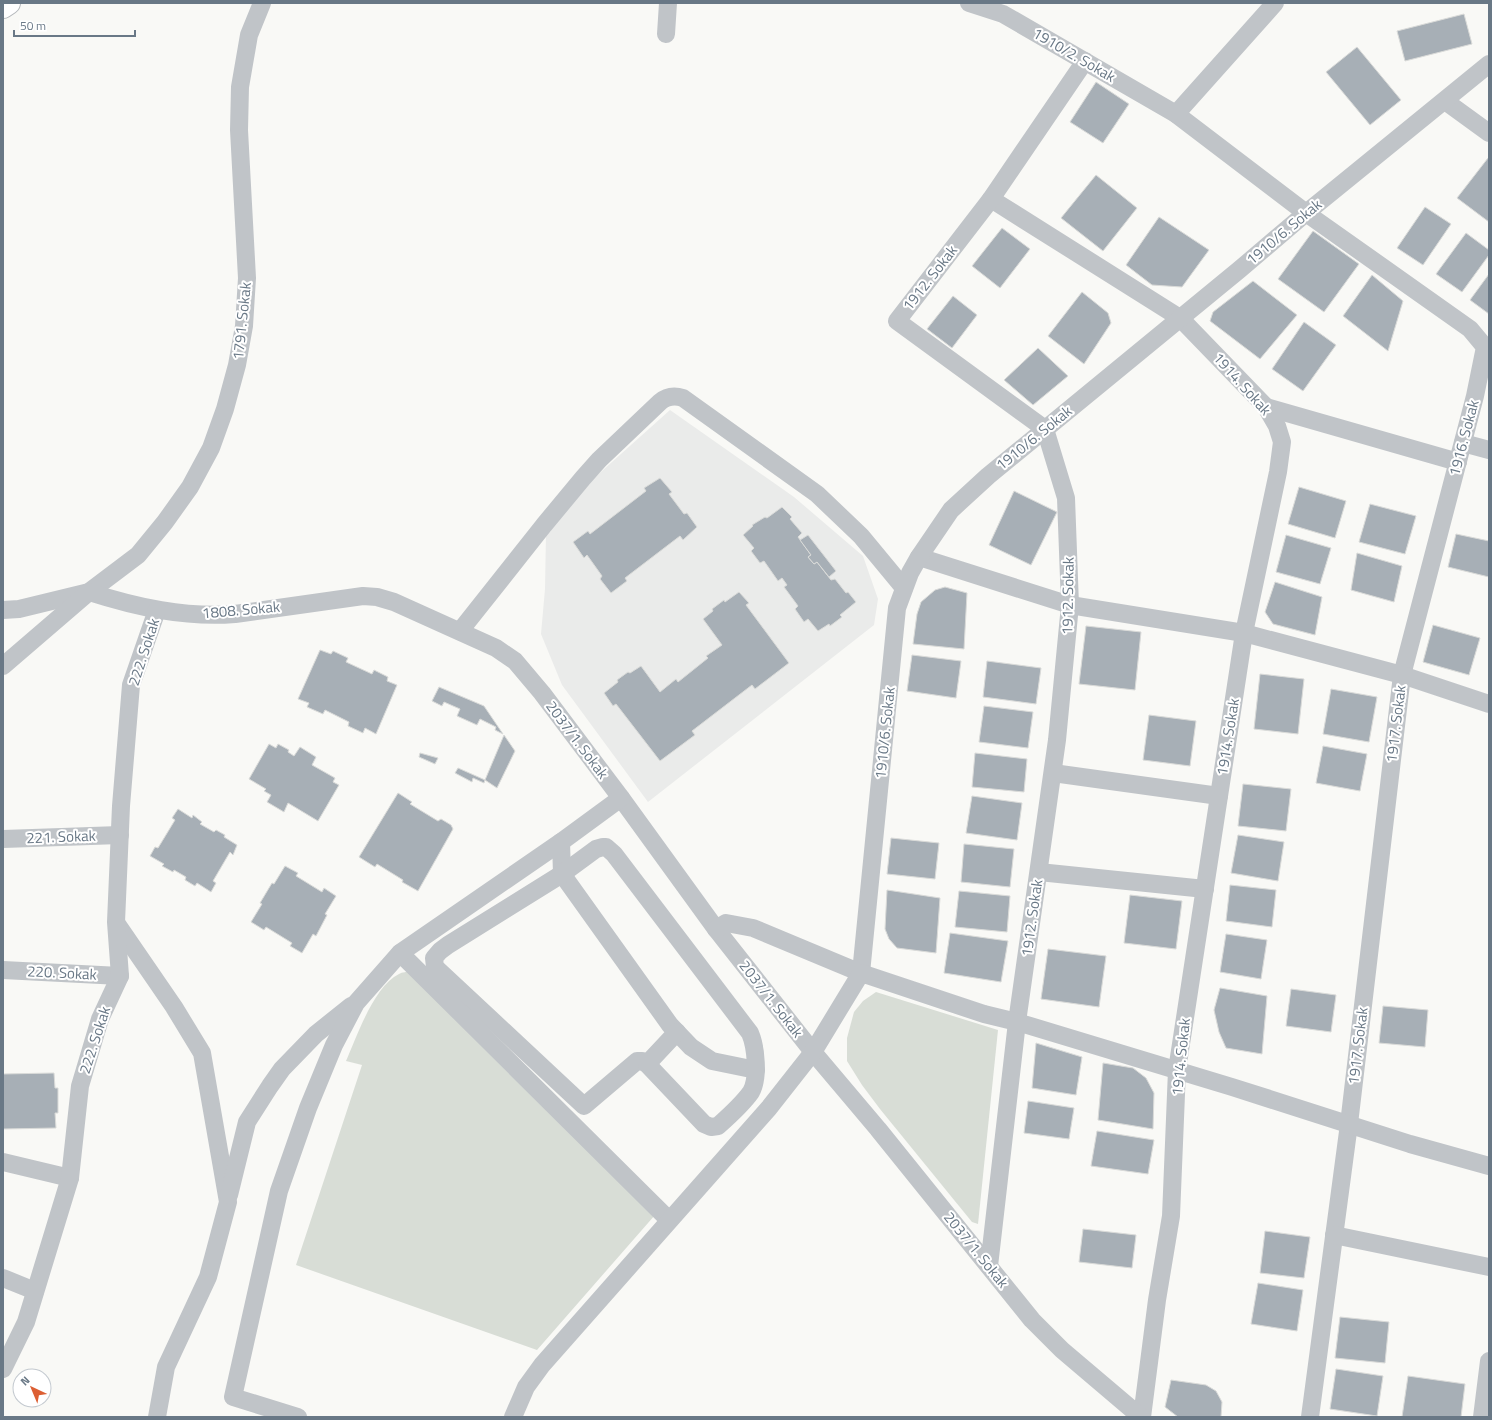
<svg xmlns="http://www.w3.org/2000/svg" width="1492" height="1420" viewBox="0 0 1492 1420" font-family="'Titillium Web',sans-serif">
<rect width="100%" height="100%" fill="#f9f9f6"/>
<polygon fill="#eaebea" points="670,410 794,497 863,556 878,599 874,625 648,802 562,685 541,634 545,589 546,533 583,488"/>
<g fill="#d8ddd6">
<path d="M411 971 655 1215 537 1350 296 1265 362 1065 346 1061C357 1036 374 986 399 974 402 972 407 972 411 971Z"/>
<polygon points="876,992 998,1030 978,1224 972,1222 880,1109 862,1085 847,1061 847,1038 854,1012 863,1001"/>
</g>
<g fill="#a7afb6" stroke="#dadbd9">
<polygon points="1464,14 1472,44 1405,61 1397,31"/>
<polygon points="1357,47 1401,100 1370,125 1326,72"/>
<polygon points="1096,82 1129,104 1103,143 1070,122"/>
<polygon points="1488,158 1489,159 1489,222 1457,198"/>
<polygon points="1096,175 1137,208 1103,251 1061,218"/>
<polygon points="1425,207 1451,224 1423,265 1397,248"/>
<polygon points="1159,217 1209,250 1182,287 1152,285 1126,265"/>
<polygon points="1002,228 1030,249 1000,288 972,266"/>
<polygon points="1313,231 1359,264 1324,312 1278,279"/>
<polygon points="1466,233 1489,250 1489,255 1462,292 1436,274"/>
<polygon points="1489,274 1489,314 1470,300"/>
<polygon points="1372,275 1403,301 1388,351 1343,316"/>
<polygon points="1253,281 1297,315 1260,359 1210,321 1213,312"/>
<polygon points="1082,292 1108,313 1111,323 1084,364 1048,336"/>
<polygon points="953,296 977,315 952,348 927,329"/>
<polygon points="1304,322 1336,345 1303,391 1272,369"/>
<polygon points="1038,348 1068,376 1033,405 1004,380"/>
<polygon points="660,478 672,492 669,494 684,514 687,513 697,527 683,540 680,536 625,578 627,581 611,593 600,579 602,576 587,555 584,558 573,542 588,531 590,534 646,491 644,488"/>
<polygon points="1299,487 1346,501 1335,538 1288,524"/>
<polygon points="1014,491 1057,512 1031,565 989,545"/>
<polygon points="1370,504 1416,516 1405,554 1359,542"/>
<polygon points="782,507 792,517 790,519 802,533 798,537 811,555 808,557 814,564 817,562 831,580 835,579 846,593 848,592 856,602 840,615 842,617 830,626 829,624 818,631 808,619 804,622 795,609 798,606 784,587 787,585 782,578 778,581 764,561 760,563 751,551 754,548 743,535 753,526 752,525 765,517 767,518"/>
<polygon points="1456,534 1489,541 1489,577 1448,567"/>
<polygon points="808,535 836,571 829,577 817,562 814,564 808,557 811,555 800,540"/>
<polygon points="1286,535 1331,548 1320,584 1276,572"/>
<polygon points="1357,553 1402,566 1394,602 1351,590"/>
<polygon points="1275,582 1322,597 1315,635 1273,624 1265,612"/>
<polygon points="945,587 967,593 964,649 913,644 917,614 921,602 935,590"/>
<polygon points="739,592 749,603 746,605 789,663 755,689 752,685 692,731 695,735 660,761 616,704 613,706 604,693 618,682 617,680 628,672 630,673 641,666 660,692 676,679 678,682 708,658 706,656 722,645 703,619 713,611 712,609 724,600 725,602"/>
<polygon points="1433,625 1480,638 1469,675 1423,662"/>
<polygon points="1086,626 1141,632 1135,690 1079,684"/>
<polygon points="320,650 331,654 333,651 348,658 346,662 372,674 374,670 388,677 387,681 397,685 376,734 365,728 363,733 348,726 349,722 325,710 323,714 307,707 309,703 298,699"/>
<polygon points="912,655 961,661 956,698 907,691"/>
<polygon points="987,661 1041,668 1036,704 983,697"/>
<polygon points="1260,674 1304,679 1298,734 1254,729"/>
<polygon points="439,687 484,706 503,734 495,730 496,727 480,719 477,725 457,716 460,709 444,702 442,706 432,701"/>
<polygon points="1331,689 1377,697 1369,742 1323,734"/>
<polygon points="984,706 1033,712 1028,748 979,742"/>
<polygon points="1149,715 1196,721 1190,766 1143,760"/>
<polygon points="504,735 515,751 497,788 485,780"/>
<polygon points="269,744 276,748 278,744 289,750 288,752 294,756 300,747 316,757 312,765 335,778 333,782 339,785 318,821 288,803 284,812 267,802 271,795 264,791 266,789 249,779"/>
<polygon points="1323,746 1367,754 1360,791 1316,783"/>
<polygon points="420,753 438,758 435,764 419,757"/>
<polygon points="975,753 1027,759 1024,792 972,787"/>
<polygon points="458,768 485,780 484,783 473,778 472,782 455,773"/>
<polygon points="1243,784 1291,789 1286,831 1238,826"/>
<polygon points="398,793 412,802 410,804 438,821 441,819 451,825 453,829 418,891 402,882 403,880 377,864 375,867 359,857"/>
<polygon points="972,796 1022,803 1017,840 966,833"/>
<polygon points="178,809 192,818 193,815 202,822 200,824 214,832 216,830 225,835 224,837 237,845 233,855 230,852 213,881 216,883 211,892 197,883 195,886 185,880 186,877 174,870 173,872 162,866 164,864 150,856 155,847 158,848 175,820 172,818"/>
<polygon points="1238,835 1284,842 1278,881 1231,873"/>
<polygon points="891,838 939,843 935,879 887,874"/>
<polygon points="964,844 1014,849 1010,887 961,882"/>
<polygon points="285,866 298,873 296,876 322,892 324,888 336,896 325,914 327,915 316,936 313,934 302,953 290,946 292,943 266,927 264,930 251,922 262,904 260,903 272,883 274,884"/>
<polygon points="1230,885 1276,890 1272,927 1226,921"/>
<polygon points="887,890 940,898 936,953 897,948 889,939 885,929"/>
<polygon points="959,891 1010,896 1007,932 955,927"/>
<polygon points="1130,895 1182,901 1176,949 1124,943"/>
<polygon points="950,933 1008,941 1001,982 944,973"/>
<polygon points="1226,934 1267,940 1261,979 1220,972"/>
<polygon points="1048,949 1106,956 1099,1007 1041,999"/>
<polygon points="1220,988 1267,996 1262,1054 1226,1048 1219,1032 1214,1010"/>
<polygon points="1291,989 1336,995 1331,1032 1286,1026"/>
<polygon points="1383,1006 1428,1010 1425,1047 1379,1043"/>
<polygon points="1036,1043 1082,1057 1076,1095 1032,1088"/>
<polygon points="1103,1063 1133,1068 1146,1078 1154,1093 1153,1129 1098,1120"/>
<polygon points="54,1073 55,1088 58,1088 58,1113 55,1113 56,1128 3,1129 3,1074"/>
<polygon points="1028,1101 1074,1108 1069,1139 1024,1133"/>
<polygon points="1097,1131 1154,1140 1148,1174 1091,1166"/>
<polygon points="1083,1229 1136,1235 1132,1268 1079,1262"/>
<polygon points="1265,1231 1310,1237 1304,1278 1260,1273"/>
<polygon points="1258,1283 1303,1290 1297,1331 1251,1324"/>
<polygon points="1340,1317 1389,1322 1385,1363 1335,1358"/>
<polygon points="1336,1369 1383,1376 1377,1416 1330,1409"/>
<polygon points="1408,1376 1465,1384 1461,1417 1402,1417"/>
<polygon points="1171,1380 1206,1385 1216,1391 1222,1402 1221,1417 1178,1417 1165,1407"/>
</g>
<g fill="none" stroke-linecap="round" stroke-linejoin="round">
<defs>
<polyline id="highway" points="3,7 9,3"/>
</defs>
<use href="#highway" stroke="#b4b8bb" stroke-width="24"/>
<g stroke="#c0c4c8" stroke-width="18">
<polyline points="969,3 1003,14 1176,114 1306,213 1470,329 1485,347 1475,396 1402,675 1349,1124 1310,1417"/>
<polyline points="666,34 668,3"/>
<polyline points="1445,101 1489,133"/>
<polyline points="1176,114 1275,3"/>
<polyline points="991,199 1180,318 1266,407 1277,426 1282,442 1278,472 1244,633 1177,1070 1171,1216 1157,1300 1142,1417"/>
<polyline points="1266,407 1458,462"/>
<polyline points="1463,443 1489,450"/>
<polyline points="919,557 1070,605 1244,633 1402,675 1489,704"/>
<polyline points="3,610 19,609 89,592 138,555 165,522 190,487 211,448 225,409 237,365 244,326 247,278 239,130 240,87 249,35 262,3"/>
<path d="M460 631 544 525 583 478 599 460 660 402C667 396 674 395 683 398L817 494 861 536 904 588"/>
<path d="M3 666 89 592C136 607 185 618 235 614L363 596 377 597 394 602 496 648 515 661 542 693 621 798 716 929 813 1052 878 1129 1032 1320 1062 1350 1141 1417"/>
<polyline points="1053,773 1219,796"/>
<polyline points="3,839 120,835"/>
<polyline points="561,842 562,874 670,1025 691,1047 712,1061 756,1070"/>
<path d="M603 847H606L614 854 750 1033C756 1047 759 1078 751 1092 744 1102 727 1118 718 1126L711 1127 704 1124 647 1064 642 1061H637L584 1106 435 967 434 958 440 951 448 945 562 874 596 849Z"/>
<polyline points="1039,872 1205,889"/>
<polyline points="117,924 174,1007 202,1053 228,1202 208,1277 166,1367 157,1417"/>
<polyline points="716,929 726,923 753,928 861,973 897,608 910,573 919,557 951,510 988,476 1239,270 1306,213 1489,64"/>
<polyline points="400,953 669,1220"/>
<polyline points="3,970 120,976"/>
<polyline points="647,1064 677,1032"/>
<polyline points="3,1162 70,1178"/>
<polyline points="229,1195 247,1122 270,1086 282,1069 316,1034 351,1006"/>
<polyline points="1334,1235 1489,1267"/>
<polyline points="989,1266 1017,1022 1057,740 1070,605 1066,498 1045,429 897,321 991,199 1085,61"/>
<polyline points="3,1278 35,1291"/>
<polyline points="3,1369 26,1322 70,1178 80,1086 100,1019 120,976 116,922 121,806 131,685 157,610"/>
<polyline points="298,1417 233,1397 279,1191 308,1108 334,1045 356,1003 400,953 561,842 621,798"/>
<polyline points="513,1417 526,1387 542,1365 769,1108 813,1052 861,973 984,1014 1017,1022 1232,1087 1410,1144 1489,1166"/>
<polyline points="1482,1417 1489,1361"/>
</g>
<use href="#highway" stroke="#fff" stroke-width="22"/>
</g>
<g text-anchor="middle" stroke-width="4" stroke-linejoin="round" paint-order="stroke">
<g font-size="15" fill="#697886" stroke="#fff">
<text transform="translate(1074 55) rotate(30)" y="5">1910/2. Sokak</text>
<text transform="translate(1284 232) rotate(-40)" y="5">1910/6. Sokak</text>
<text transform="translate(930 278) rotate(-52)" y="5">1912. Sokak</text>
<text transform="translate(242 321) rotate(-84)" y="5">1791. Sokak</text>
<text transform="translate(1242 384) rotate(48)" y="5">1914. Sokak</text>
<text transform="translate(1034 438) rotate(-39)" y="5">1910/6. Sokak</text>
<text transform="translate(1464 438) rotate(-75)" y="5">1916. Sokak</text>
<text transform="translate(1068 596) rotate(-89)" y="5">1912. Sokak</text>
<text transform="translate(241 610) rotate(-5)" y="5">1808. Sokak</text>
<text transform="translate(144 652) rotate(-72)" y="5">222. Sokak</text>
<text transform="translate(1396 724) rotate(-83)" y="5">1917. Sokak</text>
<text transform="translate(885 733) rotate(-84)" y="5">1910/6. Sokak</text>
<text transform="translate(1228 737) rotate(-81)" y="5">1914. Sokak</text>
<text transform="translate(577 740) rotate(53)" y="5">2037/1. Sokak</text>
<text transform="translate(61 837) rotate(-2)" y="5">221. Sokak</text>
<text transform="translate(1032 918) rotate(-82)" y="5">1912. Sokak</text>
<text transform="translate(62 973) rotate(3)" y="5">220. Sokak</text>
<text transform="translate(771 999) rotate(52)" y="5">2037/1. Sokak</text>
<text transform="translate(95 1040) rotate(-72)" y="5">222. Sokak</text>
<text transform="translate(1358 1046) rotate(-83)" y="5">1917. Sokak</text>
<text transform="translate(1181 1057) rotate(-84)" y="5">1914. Sokak</text>
<text transform="translate(976 1250) rotate(51)" y="5">2037/1. Sokak</text>
</g>
</g>
<rect width="1492" height="1420" fill="none" stroke="#697886" stroke-width="8"/>
<g transform="translate(32 1388) rotate(316)"><circle r="19" fill="#ffffff" stroke="#c3c9cf"/>
<path d="M0-3L7 15L0 10L-7 15Z" fill="#dc5f33"/>
<text y="-6" font-size="11" font-weight="bold" text-anchor="middle" fill="#697886">N</text>
</g>
<path d="M14 30v6h121v-6" fill="none" stroke="#697886" stroke-width="2"/>
<text x="20" y="30" font-size="12" fill="#697886" stroke="#ffffff" stroke-width="3" paint-order="stroke">50 m</text>
</svg>
